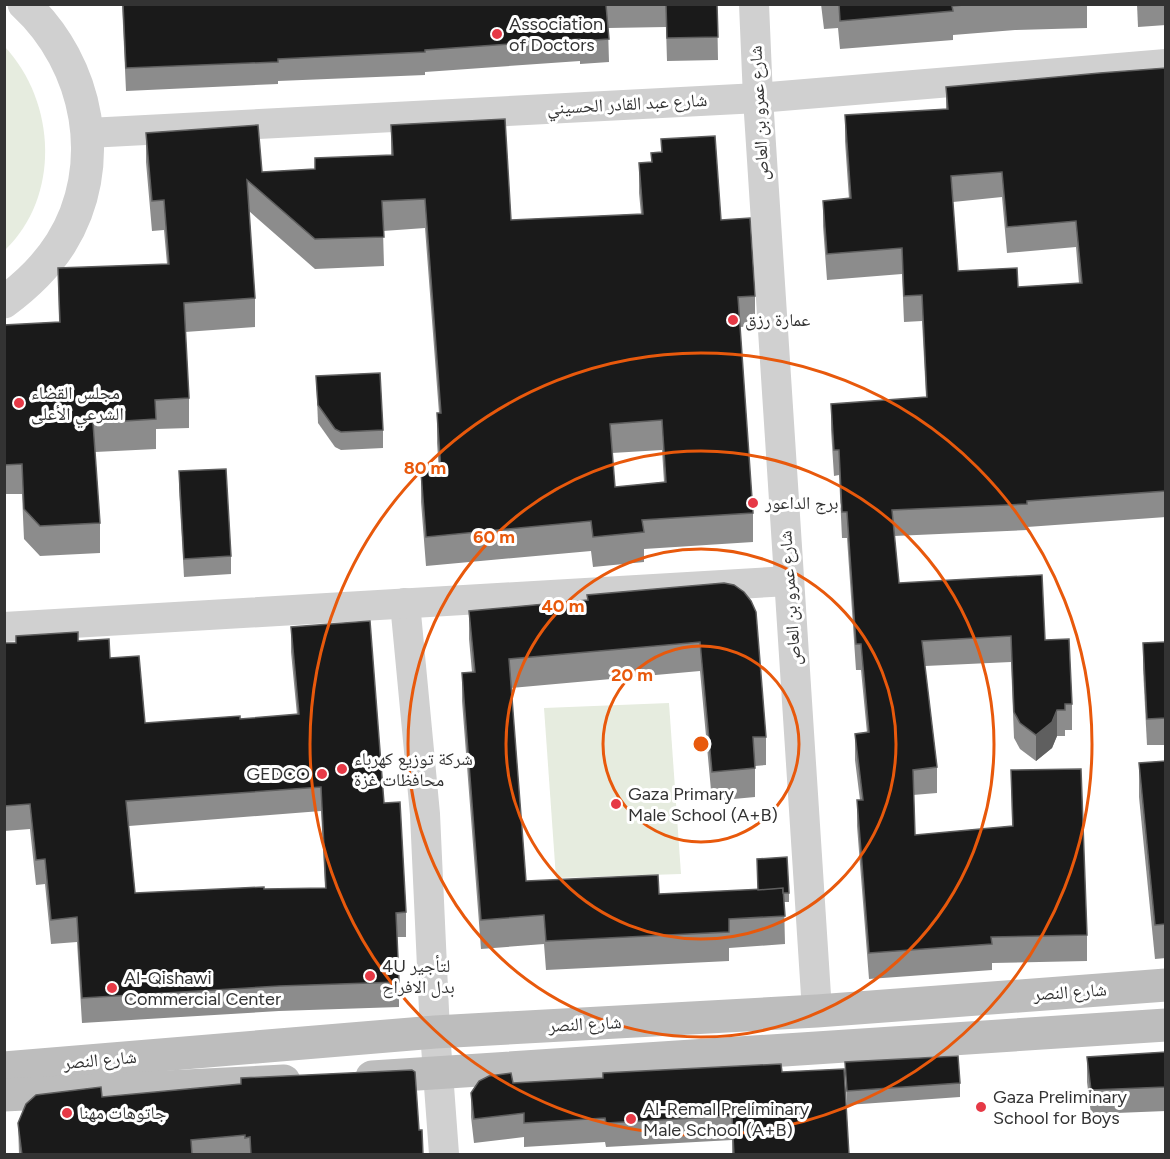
<svg xmlns="http://www.w3.org/2000/svg" width="1170" height="1159" viewBox="0 0 1170 1159" font-family="Figtree,'Noto Naskh Arabic',sans-serif">
<rect width="100%" height="100%" fill="#fff"/>
<g fill="#e6ecdf">
<path d="M5 47C56 102 61 196 5 250Z"/>
<polygon points="669,703 681,874 556,878 544,708"/>
</g>
<g fill="none" stroke-linecap="round" stroke-linejoin="round">
<g stroke="#d0d0d0" stroke-width="30">
<polyline points="754,4 758,98 817,1011"/>
<polyline points="88,133 758,98 1166,64"/>
<polyline points="405,603 425,814 435,1032 444,1154"/>
<polyline points="4,627 789,581"/>
</g>
<path stroke="#d0d0d0" stroke-width="33" d="M4 302C27 285 46 267 61 243 109 166 89 64 24 4"/>
<g stroke="#bdbdbd" stroke-width="33">
<polyline points="4,1068 435,1032 817,1011 1166,985"/>
<polyline points="372,1077 1166,1025"/>
<polyline points="4,1095 284,1081"/>
</g>
</g>
<g fill="#8c8c8c" fill-rule="evenodd">
<polygon points="122,4 717,4 718,60 667,61 666,27 608,28 609,62 580,64 580,61 425,72 425,75 278,81 278,84 126,91"/>
<polygon points="821,4 1087,4 1087,28 1015,30 953,35 953,40 840,49 838,28 824,29"/>
<polygon points="1137,4 1166,4 1166,25 1138,27"/>
<path d="M1166 68V517L1027 527V530L894 536 899 583 1045 640 1072 704V730H1065V736H1057L1052 748 1036 761 1020 749 1014 738 1011 662 925 666 937 767V793L913 795 915 835 1012 826 1011 770 1087 935V961L992 963V970L869 979 857 826V800H860L855 760V734L867 733 861 670H856L847 538H842L839 475 834 476 831 430V404L926 397 922 321 904 322 902 274 827 280 823 226V201L849 199 845 141V115L946 109V87ZM1002 197 1007 253 1076 247 1079 283 1018 287 958 271 953 202Z"/>
<path d="M391 125 511 220 641 214 639 193V163L651 162V153L661 152V139L721 220 755 296V326L740 327 753 513V542L644 549V562L593 567 591 551 426 566 421 502V472L439 471 437 443V413H439L425 228 383 231 384 266 315 269 249 211 255 298V327L185 332 189 398V428L156 429V449L95 452 100 523V553L40 556 24 539 22 494H4V325L59 322 58 268 167 264 164 230 152 231 146 162V133L262 172 315 169 391 155ZM662 450 664 482 615 487 612 453Z"/>
<polygon points="316,376 383,430 383,448 341,450 335,447 318,423"/>
<polygon points="179,471 231,556 231,574 184,577 179,489"/>
<polygon points="724,583 766,737 766,765 755,766 755,797 712,801 700,671 511,688 526,881 659,894 758,890 757,859 789,893 789,902 784,902 785,944 729,948 729,961 546,970 544,944 481,949 462,701 462,673 472,672 469,639 469,611 587,600 587,595"/>
<path d="M291 627 384 803 406 912V937H397L399 982V1007L279 1011 82 1023 77 942 51 944 45 884 36 885 30 829 4 831V643L78 641 110 658 145 723 240 719 297 715 291 652ZM321 811 325 888 135 893 129 826Z"/>
<polygon points="1166,642 1166,745 1147,745 1143,669 1143,643"/>
<polygon points="1166,761 1166,958 1155,959 1139,797 1139,763"/>
<polygon points="1166,1052 1166,1111 1091,1114 1087,1082 1087,1057"/>
<polygon points="845,1062 960,1083 960,1097 847,1105"/>
<polygon points="782,1072 849,1155 732,1155 732,1140 606,1147 605,1142 524,1147 524,1137 474,1143 471,1117 471,1093 513,1083"/>
<polygon points="102,1097 419,1130 423,1155 19,1155 18,1123"/>
</g>
<polygon fill="#5f5f5f" points="1057,710 1057,736 1052,748 1036,761 1036,735"/>
<g fill="#1a1a1a" stroke="#5f5f5f" stroke-width="1.5" fill-rule="evenodd">
<polygon points="123,4 717,4 718,37 667,38 666,5 606,5 609,39 580,41 580,39 425,50 425,52 278,59 278,62 126,68"/>
<polygon points="839,4 977,4 952,6 953,11 840,21"/>
<path d="M1166 68V491L1027 501V504L892 510 899 583 1042 575 1045 640 1069 639 1072 704H1065V710H1057L1052 722 1036 735 1020 723 1014 712 1011 636 922 641 937 767 913 770 915 835 1013 826 1011 770 1081 769 1087 935 991 937 992 944 869 953 857 800H863L855 734 869 732 861 644H856L847 512H842L839 450H834L831 404 927 397 922 295 904 296 902 248 827 254 823 201 851 198 845 115 948 109 946 87 1100 73ZM1002 172 1007 227 1076 221 1082 283 1018 287 1017 268 958 271 951 176Z"/>
<path d="M505 119 511 220 643 214 639 163 652 162 651 153 662 152 661 139 715 136 721 220 750 218 755 296 738 297 753 513 642 520 644 532 593 537 591 521 426 537 421 472 441 471 437 413H441L425 199 382 201 384 237 315 239 247 180 255 298 184 303 189 398 155 400 156 419 93 423 100 523 40 526 24 509 22 464 4 465V325L60 322 58 268 169 264 164 200 152 201 146 133 258 125 262 172 315 169V158L393 155 391 125ZM662 420 666 482 615 487 610 424Z"/>
<polygon points="380,373 383,430 341,432 335,429 318,405 316,376"/>
<polygon points="226,469 231,556 184,559 179,471"/>
<polygon points="724,583 734,585 744,592 751,601 756,612 766,737 753,737 755,768 712,772 700,642 509,659 526,881 658,875 659,894 783,888 785,916 729,919 729,932 546,941 544,915 481,920 462,673 475,672 469,611 588,600 587,595"/>
<path d="M370 621 384 803 400 802 406 912 396 913 399 982 279 986 82 998 77 917 51 920 45 859 36 860 30 804 4 806V643H16V636L78 632V641L109 639 110 658 139 656 145 723 240 716V719L299 714 291 627ZM321 787 326 888 264 889V887L135 893 126 801Z"/>
<polygon points="1166,642 1166,718 1147,719 1143,643"/>
<polygon points="1166,761 1166,924 1155,925 1139,763"/>
<polygon points="787,857 789,893 783,893 783,888 758,890 757,859"/>
<polygon points="1166,1052 1166,1087 1091,1090 1087,1057"/>
<polygon points="958,1056 960,1083 847,1091 845,1062"/>
<polygon points="781,1064 782,1072 844,1069 849,1155 734,1155 732,1116 606,1123 605,1118 524,1123 524,1113 474,1119 471,1093 479,1081 489,1076 511,1073 513,1083 603,1078 603,1073"/>
<polygon points="412,1070 415,1072 419,1130 422,1130 423,1155 251,1155 250,1137 245,1138 245,1135 191,1140 192,1155 22,1155 18,1123 26,1104 36,1095 101,1087 102,1097 241,1084 241,1078"/>
</g>
<g fill="none" stroke="#e8590c" stroke-width="3">
<circle cx="701" cy="744" r="98"/>
<circle cx="701" cy="744" r="195"/>
<circle cx="701" cy="744" r="293"/>
<circle cx="701" cy="744" r="391"/>
</g>
<g fill="#e63946" stroke="#fff" stroke-width="2">
<circle cx="497" cy="34" r="6"/>
<circle cx="733" cy="320" r="6"/>
<circle cx="19" cy="403" r="6"/>
<circle cx="753" cy="503" r="6"/>
<circle cx="342" cy="769" r="6"/>
<circle cx="322" cy="774" r="6"/>
<circle cx="616" cy="804" r="6"/>
<circle cx="370" cy="976" r="6"/>
<circle cx="112" cy="988" r="6"/>
<circle cx="981" cy="1107" r="6"/>
<circle cx="67" cy="1113" r="6"/>
<circle cx="631" cy="1119" r="6"/>
</g>
<g text-anchor="middle" stroke-width="6" stroke-linejoin="round" paint-order="stroke">
<g font-size="18" fill="#333" stroke="#fff" text-anchor="start">
<text x="509" y="30">Association<tspan x="509" dy="21">of Doctors</tspan></text>
<text x="745" y="326">عمارة رزق</text>
<text x="31" y="399">مجلس القضاء<tspan x="31" dy="21">الشرعي الأعلى</tspan></text>
<text x="765" y="509">برج الداعور</text>
<text x="354" y="765">شركة توزيع كهرباء<tspan x="354" dy="21">محافظات غزة</tspan></text>
<text x="310" y="780" text-anchor="end">GEDCO</text>
<text x="628" y="800">Gaza Primary<tspan x="628" dy="21">Male School (A+B)</tspan></text>
<text x="382" y="972">4U لتأجير<tspan x="382" dy="21">بدل الافراح</tspan></text>
<text x="124" y="984">Al-Qishawi<tspan x="124" dy="21">Commercial Center</tspan></text>
<text x="993" y="1103">Gaza Preliminary<tspan x="993" dy="21">School for Boys</tspan></text>
<text x="643" y="1115">Al-Remal Preliminary<tspan x="643" dy="21">Male School (A+B)</tspan></text>
<text x="79" y="1119">جاتوهات مهنا</text>
</g>
<g font-size="18" fill="#333" stroke="#fff">
<text transform="translate(627 104) rotate(-3)" y="6">شارع عبد القادر الحسيني</text>
<text transform="translate(759 113) rotate(-93)" y="6">شارع عمرو بن العاص</text>
<text transform="translate(790 598) rotate(-94)" y="6">شارع عمرو بن العاص</text>
<text transform="translate(1070 992) rotate(-4)" y="6">شارع النصر</text>
<text transform="translate(585 1024) rotate(-3)" y="6">شارع النصر</text>
<text transform="translate(100 1060) rotate(-5)" y="6">شارع النصر</text>
</g>
</g>
<circle cx="701" cy="744" r="9" fill="#e8590c" stroke="#fff" stroke-width="3"/>
<g font-size="18" text-anchor="middle" font-weight="bold" fill="#e8590c" stroke="#fff" stroke-width="6" stroke-linejoin="round" paint-order="stroke">
<text x="425" y="474">80 m</text>
<text x="494" y="543">60 m</text>
<text x="563" y="612">40 m</text>
<text x="632" y="681">20 m</text>
</g>
<rect width="1170" height="1159" fill="none" stroke="#333333" stroke-width="12"/>
</svg>
